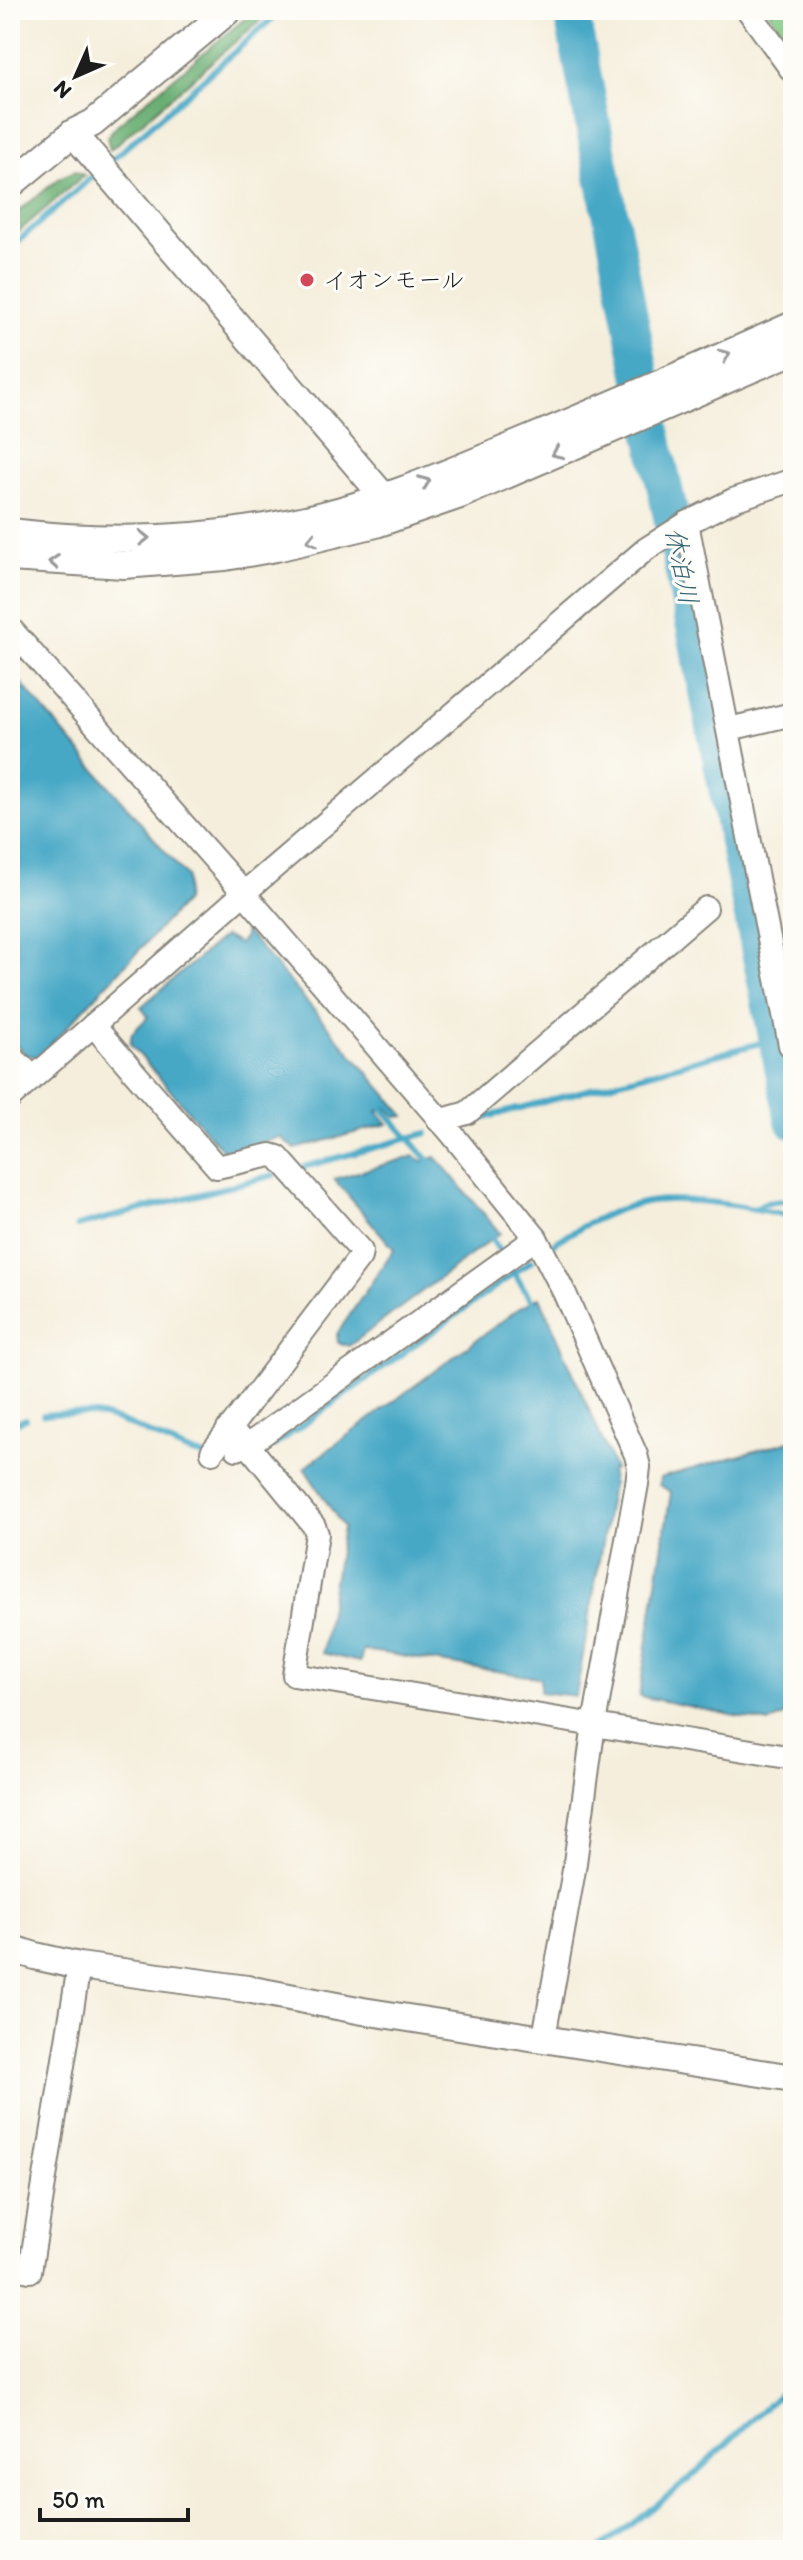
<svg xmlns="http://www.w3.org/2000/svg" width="803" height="2560" viewBox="0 0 803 2560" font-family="Itim,'Klee One',sans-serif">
<rect width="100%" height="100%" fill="#fdfcf7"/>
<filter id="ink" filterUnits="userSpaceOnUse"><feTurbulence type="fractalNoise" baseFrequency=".0125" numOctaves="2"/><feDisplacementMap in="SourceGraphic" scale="16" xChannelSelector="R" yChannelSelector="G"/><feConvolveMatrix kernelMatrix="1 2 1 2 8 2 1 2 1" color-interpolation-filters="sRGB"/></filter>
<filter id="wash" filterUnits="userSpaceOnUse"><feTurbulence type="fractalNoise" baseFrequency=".006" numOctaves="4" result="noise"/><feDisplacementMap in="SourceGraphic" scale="32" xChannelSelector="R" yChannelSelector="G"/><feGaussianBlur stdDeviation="1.8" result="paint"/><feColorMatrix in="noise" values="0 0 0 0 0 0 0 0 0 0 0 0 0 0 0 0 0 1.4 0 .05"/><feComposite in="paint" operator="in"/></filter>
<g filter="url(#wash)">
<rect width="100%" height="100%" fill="#f5eedc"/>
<polygon fill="#82ca85" stroke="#4f7350" stroke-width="2" points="773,10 793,10 793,46 769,13"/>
<g fill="#69ae72" stroke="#426547" stroke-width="2">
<polygon points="255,10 272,10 110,150 107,137 117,125"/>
<polygon points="75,171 84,175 10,239 10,218 61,177"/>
</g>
<g fill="#47a8c6" stroke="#326271" stroke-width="2">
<polygon points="10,670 187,877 185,901 39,1057 25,1055 10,1037"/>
<polygon points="245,930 405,1116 396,1117 386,1107 377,1111 388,1124 295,1149 280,1137 225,1153 130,1044 132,1033 148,1017 141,1007 224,936 239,944 245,937"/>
<polygon points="414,1156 423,1161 436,1157 500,1233 349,1346 338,1343 337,1334 394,1249 334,1179"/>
<polygon points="540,1297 615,1469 611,1470 612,1485 576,1696 540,1692 540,1678 363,1650 360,1662 322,1653 343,1527 304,1468 518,1309"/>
<polygon points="793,1440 793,1712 769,1723 639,1696 671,1492 659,1485 660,1478"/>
</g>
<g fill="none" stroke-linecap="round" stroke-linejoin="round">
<g stroke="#47a8c6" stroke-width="6">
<polyline points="106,165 282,10"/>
<polyline points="10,248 98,172"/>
<polyline points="378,1104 432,1164"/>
<polyline points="469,1122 775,1039"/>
<polyline points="304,1167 427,1133"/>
<polyline points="754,1209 764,1203 793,1200"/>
<polyline points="77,1226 274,1175"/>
<polyline points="489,1235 503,1256"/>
<path d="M553 1244C586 1223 628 1200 669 1200 708 1199 754 1209 793 1216"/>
<polyline points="509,1265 535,1306"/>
<path d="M43 1415C70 1412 96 1412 122 1422 160 1435 197 1465 239 1458"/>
<polyline points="10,1425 26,1419"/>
<polyline points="273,1446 531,1261"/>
<polyline points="598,2550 687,2481 793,2381"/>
</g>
<polyline stroke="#47a8c6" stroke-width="36" points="571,10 653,435 679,553 793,1121"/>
</g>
</g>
<g filter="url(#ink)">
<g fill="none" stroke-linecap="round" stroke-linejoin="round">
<defs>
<g id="minor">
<polyline points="748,10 793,72"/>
<polyline points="687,523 790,1045 793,1044"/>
<polyline points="10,628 244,893 452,1134 536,1238 565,1294 636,1455 639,1467 637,1484 594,1724 574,1870 544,2037"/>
<polyline points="729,729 793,714"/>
<polyline points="93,1025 217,1167 271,1155 278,1157 361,1251 360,1257 212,1452"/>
<polyline points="10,1055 33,1077"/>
<polyline points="10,1098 244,893 646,549 687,523 733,500 793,480"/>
<polyline points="439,1121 467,1113 706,908"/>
<polyline points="228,1429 248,1445 314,1526 317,1534 294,1675 793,1758"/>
<polyline points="237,1449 248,1445 536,1238"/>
<polyline points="10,2267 30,2271 79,1966"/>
</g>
<g id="tertiary">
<polyline points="73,133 384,497"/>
<polyline points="10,185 73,133 93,123 229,10"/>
<path d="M10 532C102 543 196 541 287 523 367 508 441 476 515 445 609 406 701 366 793 325"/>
<polyline points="10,558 124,565 225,557 276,548 376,524 460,495 793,351"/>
<polyline points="10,1948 35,1956 79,1966 247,1989 363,2011 793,2078"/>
</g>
</defs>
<use href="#minor" stroke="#88857c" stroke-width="26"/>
<use href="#tertiary" stroke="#88857c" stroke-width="30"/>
<use href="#minor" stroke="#fff" stroke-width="22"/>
<use href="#tertiary" stroke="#fff" stroke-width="26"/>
</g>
<defs><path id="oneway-chevron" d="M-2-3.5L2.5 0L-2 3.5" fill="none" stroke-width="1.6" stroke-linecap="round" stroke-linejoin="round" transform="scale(2)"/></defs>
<g stroke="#999">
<use href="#oneway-chevron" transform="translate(725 355) rotate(-24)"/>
<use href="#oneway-chevron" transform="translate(557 453) rotate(156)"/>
<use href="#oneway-chevron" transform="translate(425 482) rotate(-21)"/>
<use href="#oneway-chevron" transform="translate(144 538)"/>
<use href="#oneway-chevron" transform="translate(312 540) rotate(167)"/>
<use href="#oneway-chevron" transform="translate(54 562) rotate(-176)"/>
</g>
</g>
<circle fill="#d1495b" stroke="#fdfcf7" stroke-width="3" cx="307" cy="280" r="8"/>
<g text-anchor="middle" stroke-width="6" stroke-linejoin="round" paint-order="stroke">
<g font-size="24" fill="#1c1c1c" stroke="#fdfcf7" text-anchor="start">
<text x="323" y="288">イオンモール</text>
</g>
<g font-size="26" font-style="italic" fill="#326271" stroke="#fdfcf7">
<text transform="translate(682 566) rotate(79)" y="9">休泊川</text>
</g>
</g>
<rect width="803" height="2560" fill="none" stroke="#fdfcf7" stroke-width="40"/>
<g transform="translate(76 76) rotate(225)" stroke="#fdfcf7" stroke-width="6" paint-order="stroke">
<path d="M0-6L14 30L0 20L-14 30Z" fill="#1c1c1c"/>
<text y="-12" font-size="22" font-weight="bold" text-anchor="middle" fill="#1c1c1c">N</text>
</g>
<path d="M40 2508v12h148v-12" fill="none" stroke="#1c1c1c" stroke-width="4"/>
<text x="52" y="2508" font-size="24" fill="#1c1c1c" stroke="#fdfcf7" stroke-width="6" paint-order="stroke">50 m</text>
</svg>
